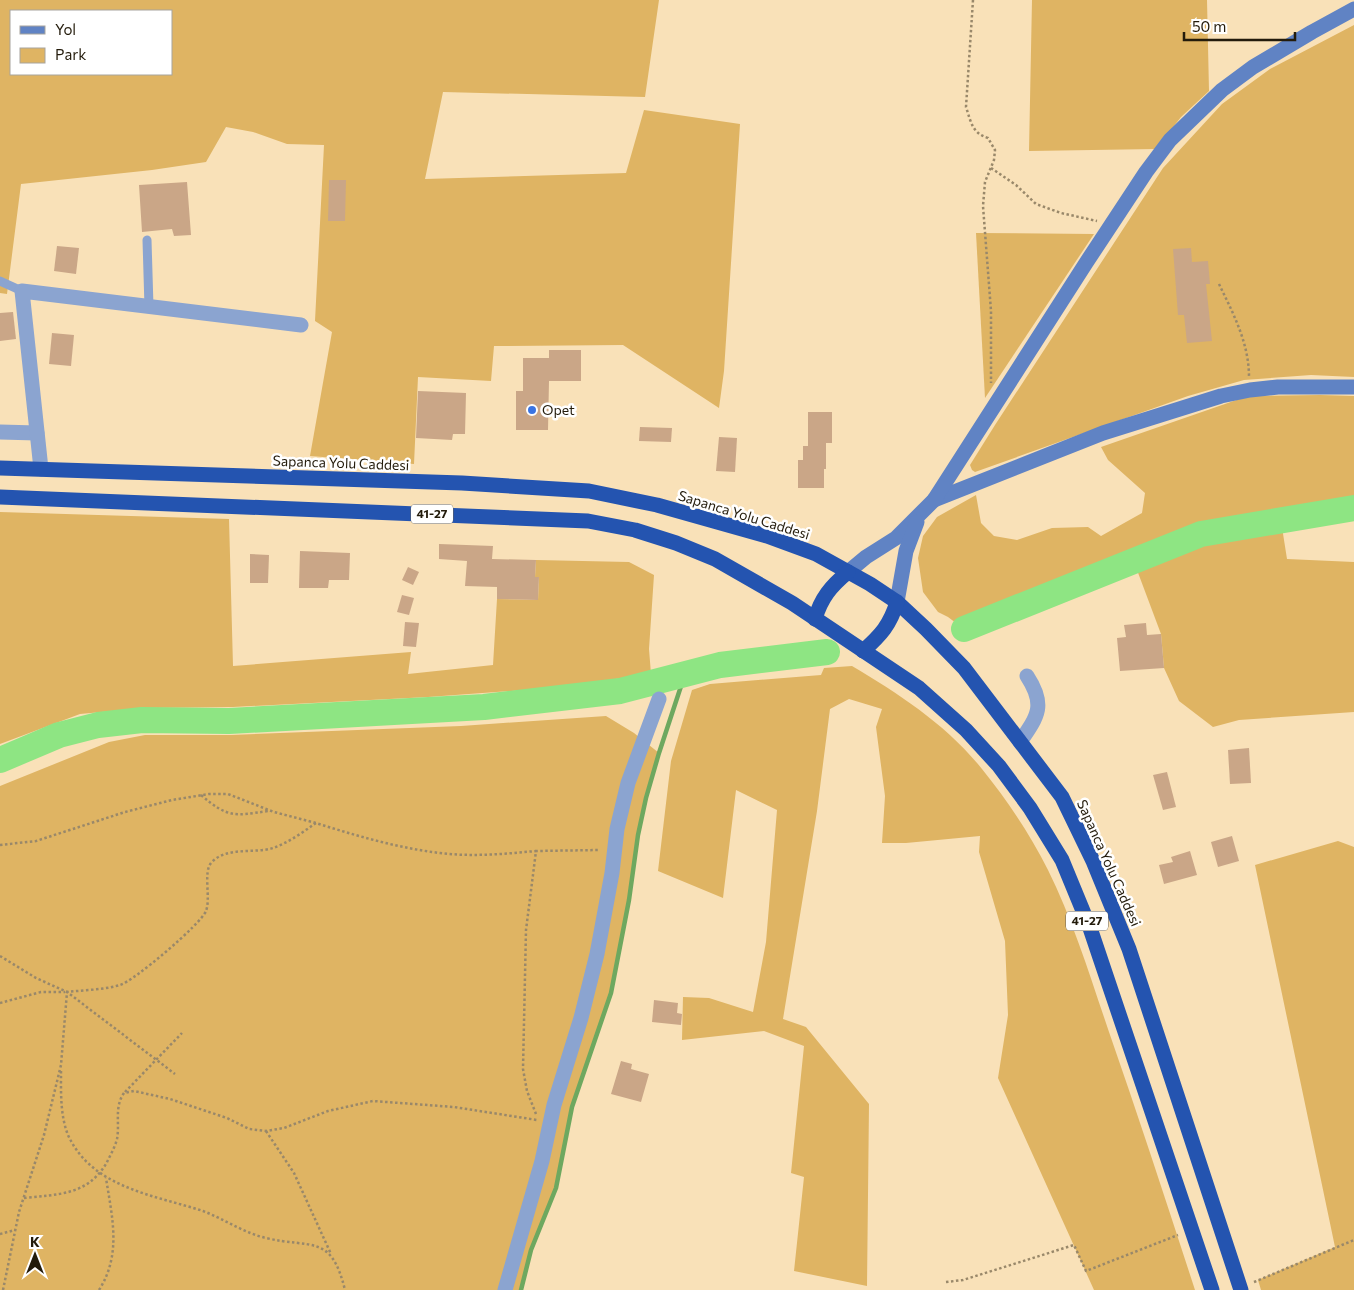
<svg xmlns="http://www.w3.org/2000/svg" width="1354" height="1290" viewBox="0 0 1354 1290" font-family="Commissioner,sans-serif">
<rect width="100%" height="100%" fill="#f9e1b8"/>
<g fill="#dfb463" fill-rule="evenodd">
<path d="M0 0H659L645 97 443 92 425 179 626 173 644 110 740 124 724 371 719 408 623 345 494 346 491 381 418 377 414 464 310 456 332 332 315 321 324 145 287 144 253 132 226 127 206 162 152 170 21 184 7 294 0 293ZM11 11H171V74H11Z"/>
<polygon points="1032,0 1207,0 1209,91 1181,117 1156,149 1029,151"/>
<polygon points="1354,25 1354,377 1311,375 1244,380 1188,396 975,472 972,470 970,465 995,425 1163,168 1222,104 1270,69"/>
<polygon points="976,233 1094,234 985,398"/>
<polygon points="1320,395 1354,396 1354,508 1281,521 1287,559 1354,562 1354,712 1239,720 1213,727 1179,701 1164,668 1161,634 1134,562 964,629 948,617 938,612 923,592 918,558 923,536 937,517 976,495 981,523 994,536 1017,540 1052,528 1088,527 1101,536 1142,513 1145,493 1108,460 1101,447 1248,396"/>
<polygon points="0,512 229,519 233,666 411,652 408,674 493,665 497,599 538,600 539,577 535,577 536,560 629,562 654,575 649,649 651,674 552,688 428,697 233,707 145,708 80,714 0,744"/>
<path d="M852 666C899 694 947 725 982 769 1007 800 1030 834 1048 870 1073 920 1091 979 1109 1032 1139 1118 1167 1204 1195 1290H1094L998 1078 1008 1015 1005 941 979 852 980 836 906 843H882L885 796 876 727 882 709 849 699 830 709 817 811 783 1019 806 1027 869 1104 867 1286 794 1271 804 1177 791 1173 804 1046 764 1031 682 1040 683 997 709 998 753 1012 766 942 777 810 736 790 723 898 658 871 671 761 692 690 710 684 821 675 824 668Z"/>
<polygon points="606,716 634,733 659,753 638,835 629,900 611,993 572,1107 556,1188 531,1250 521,1290 0,1290 0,786 109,742 145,735 231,735 461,726"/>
<polygon points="1338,841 1354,847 1354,1290 1261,1290 1258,1280 1335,1247 1255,865"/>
</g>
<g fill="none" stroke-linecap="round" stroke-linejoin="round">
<polyline stroke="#6ea85f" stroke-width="4.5" points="521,1290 531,1250 556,1188 572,1107 611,993 629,900 638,835 646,798 659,753 685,674"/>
<g stroke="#8ee583" stroke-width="26">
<polyline points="964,629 1201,534 1354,508"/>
<polyline points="0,760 59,735 98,725 142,720 229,721 484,707 620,691 720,665 827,652"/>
</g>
</g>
<g fill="#caa687">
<polygon points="329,180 346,180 345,221 328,221"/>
<polygon points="187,182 191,235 174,236 172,229 142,232 139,185"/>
<polygon points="57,246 79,248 76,274 54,271"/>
<polygon points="1191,248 1192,262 1208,261 1210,284 1206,284 1212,341 1187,343 1184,315 1178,315 1173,249"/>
<polygon points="13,312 16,339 0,341 0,313"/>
<polygon points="52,333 74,335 71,366 49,364"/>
<polygon points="549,350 581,350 581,381 549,381 548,430 516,430 516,391 523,391 523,358 549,358"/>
<polygon points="418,391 466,393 465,434 453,434 452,440 416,438"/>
<polygon points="808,412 832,412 832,443 826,443 826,469 824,469 824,488 798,488 798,460 803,460 803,446 808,446"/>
<polygon points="640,427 672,428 671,442 639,441"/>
<polygon points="719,437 737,438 735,472 716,471"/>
<polygon points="439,544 493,546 492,559 536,560 535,577 539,577 538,600 497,599 497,587 465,586 467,561 439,559"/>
<polygon points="300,551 350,553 349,580 329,580 328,588 299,588"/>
<polygon points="250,554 269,555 268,583 250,583"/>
<polygon points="408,567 419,572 413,585 402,580"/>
<polygon points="402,595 414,598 409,615 397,612"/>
<polygon points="405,622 419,623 416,647 403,646"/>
<polygon points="1146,623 1147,635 1161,634 1164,668 1120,671 1117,638 1126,637 1124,625"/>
<polygon points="1249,748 1251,783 1230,784 1228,750"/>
<polygon points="1167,772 1176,807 1163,810 1153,775"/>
<polygon points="1232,836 1239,861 1218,867 1211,842"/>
<polygon points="1190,851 1197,875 1164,884 1159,865 1173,862 1171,857"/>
<polygon points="654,1000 678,1003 677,1013 682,1014 681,1025 652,1022"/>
<polygon points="621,1061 632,1064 631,1069 649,1074 641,1102 611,1094"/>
</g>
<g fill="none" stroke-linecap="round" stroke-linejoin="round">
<g stroke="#99886a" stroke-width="2.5" stroke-dasharray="2.5 2.5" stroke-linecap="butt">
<path d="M973 0 966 107C971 122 972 133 988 138L995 150 994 160 985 182 983 206 991 311V383"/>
<polyline points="991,168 1016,185 1036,204 1061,213 1097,221"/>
<path d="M1219 284C1233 313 1249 343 1249 377"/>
<path d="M201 795C228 818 234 816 268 811"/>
<polyline points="0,845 36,841 125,812 172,800 209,794 228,794 274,812 316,823"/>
<polyline points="0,956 36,978 67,992 175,1074"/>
<polyline points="0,1003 41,992 65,992"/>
<path d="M61 1071C61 1091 60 1115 68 1135 92 1188 154 1195 203 1211 224 1219 244 1233 266 1238 312 1249 331 1233 345 1290"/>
<polyline points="125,1092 182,1033"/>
<polyline points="536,1114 527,1091 523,1069 526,930 536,851 600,850"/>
<polyline points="266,1131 294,1173 331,1254"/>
<path d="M24 1198C58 1194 86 1196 106 1164 110 1156 115 1147 117 1139 120 1123 114 1107 124 1093L134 1091 170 1099 227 1118 249 1129 266 1131 284 1128 328 1111 373 1101 454 1107 537 1120"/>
<polyline points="0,1234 15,1230"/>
<polyline points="946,1282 963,1280 1074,1245 1086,1271 1178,1235"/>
<polyline points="1254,1282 1354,1240"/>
<path d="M3 1290 19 1212 44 1135 61 1065 67 992C84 990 103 990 120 985 134 981 201 924 206 911 211 898 203 873 211 863 226 846 254 854 273 848 288 843 303 832 316 823 357 836 398 848 440 853 472 857 504 854 536 851"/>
<path d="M99 1290C122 1254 112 1217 106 1178"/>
</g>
<g stroke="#8ba4d0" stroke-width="9">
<polyline points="147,240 149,307"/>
<polyline points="0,281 22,291"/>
</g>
<g stroke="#8ba4d0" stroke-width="15">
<polyline points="0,432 37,433"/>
<polyline points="41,469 22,291 301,325"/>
<path d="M1020 742C1038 716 1046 705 1027 676"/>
<polyline points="505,1290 542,1161 554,1105 581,1018 597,954 612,873 617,829 628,783 659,699"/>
</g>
<g stroke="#6083c4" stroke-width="15">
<polyline points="934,500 1103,433 1221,396 1250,390 1278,387 1354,387"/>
<polyline points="848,572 866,557 896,538 934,500 1086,263 1146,172 1170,140 1222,90 1253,67 1312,32 1354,9"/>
<polyline points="897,602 906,551 917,522"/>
</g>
<g stroke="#2454b0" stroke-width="15">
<polyline points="0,468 462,483 589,491 657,505 767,536 816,554 870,584 897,602 926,629 964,668 1062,797 1093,861 1129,949 1241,1290"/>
<polyline points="0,497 588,521 635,530 676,543 715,559 792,603 919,688 966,730 999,766 1030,808 1062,860 1090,928 1212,1290"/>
<path d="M815 619C821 598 831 586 848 572"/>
<path d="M863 651C881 635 890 625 897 602"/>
</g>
</g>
<circle fill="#3a74e3" stroke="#fff" stroke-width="2" cx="532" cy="410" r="5"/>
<g text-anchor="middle" stroke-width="5" stroke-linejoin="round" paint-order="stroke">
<g fill="#fff" stroke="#655f54" stroke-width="1">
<rect x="411" y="504.5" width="42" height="19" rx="4"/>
<rect x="1066" y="911.5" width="42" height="19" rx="4"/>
</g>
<g font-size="12" font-weight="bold" fill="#231b0b">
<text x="432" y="518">41-27</text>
<text x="1087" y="925">41-27</text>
</g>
<g font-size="14" fill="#231b0b" stroke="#fff" text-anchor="start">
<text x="542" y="415">Opet</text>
</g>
<g font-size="14" fill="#231b0b" stroke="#fff">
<text transform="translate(341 463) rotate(2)" y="5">Sapanca Yolu Caddesi</text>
<text transform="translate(744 515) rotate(17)" y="5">Sapanca Yolu Caddesi</text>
<text transform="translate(1109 863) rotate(66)" y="5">Sapanca Yolu Caddesi</text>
</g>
</g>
<rect x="10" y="10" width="162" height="65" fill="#ffffff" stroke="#a7a49d"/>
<rect x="20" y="26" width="25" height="8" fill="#6083c4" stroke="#a7a49d"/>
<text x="55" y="35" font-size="15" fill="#231b0b">Yol</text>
<rect x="20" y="48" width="25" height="15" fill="#dfb463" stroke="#a7a49d"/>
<text x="55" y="60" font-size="15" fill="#231b0b">Park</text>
<g transform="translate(35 1255)" stroke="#ffffff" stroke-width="4" paint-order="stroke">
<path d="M0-4L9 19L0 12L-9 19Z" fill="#231b0b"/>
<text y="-8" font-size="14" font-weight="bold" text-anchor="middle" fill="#231b0b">K</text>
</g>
<path d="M1184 32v8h111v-8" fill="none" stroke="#231b0b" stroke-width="2.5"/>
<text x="1192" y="32" font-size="15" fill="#231b0b" stroke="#ffffff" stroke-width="4" paint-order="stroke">50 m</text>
</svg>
